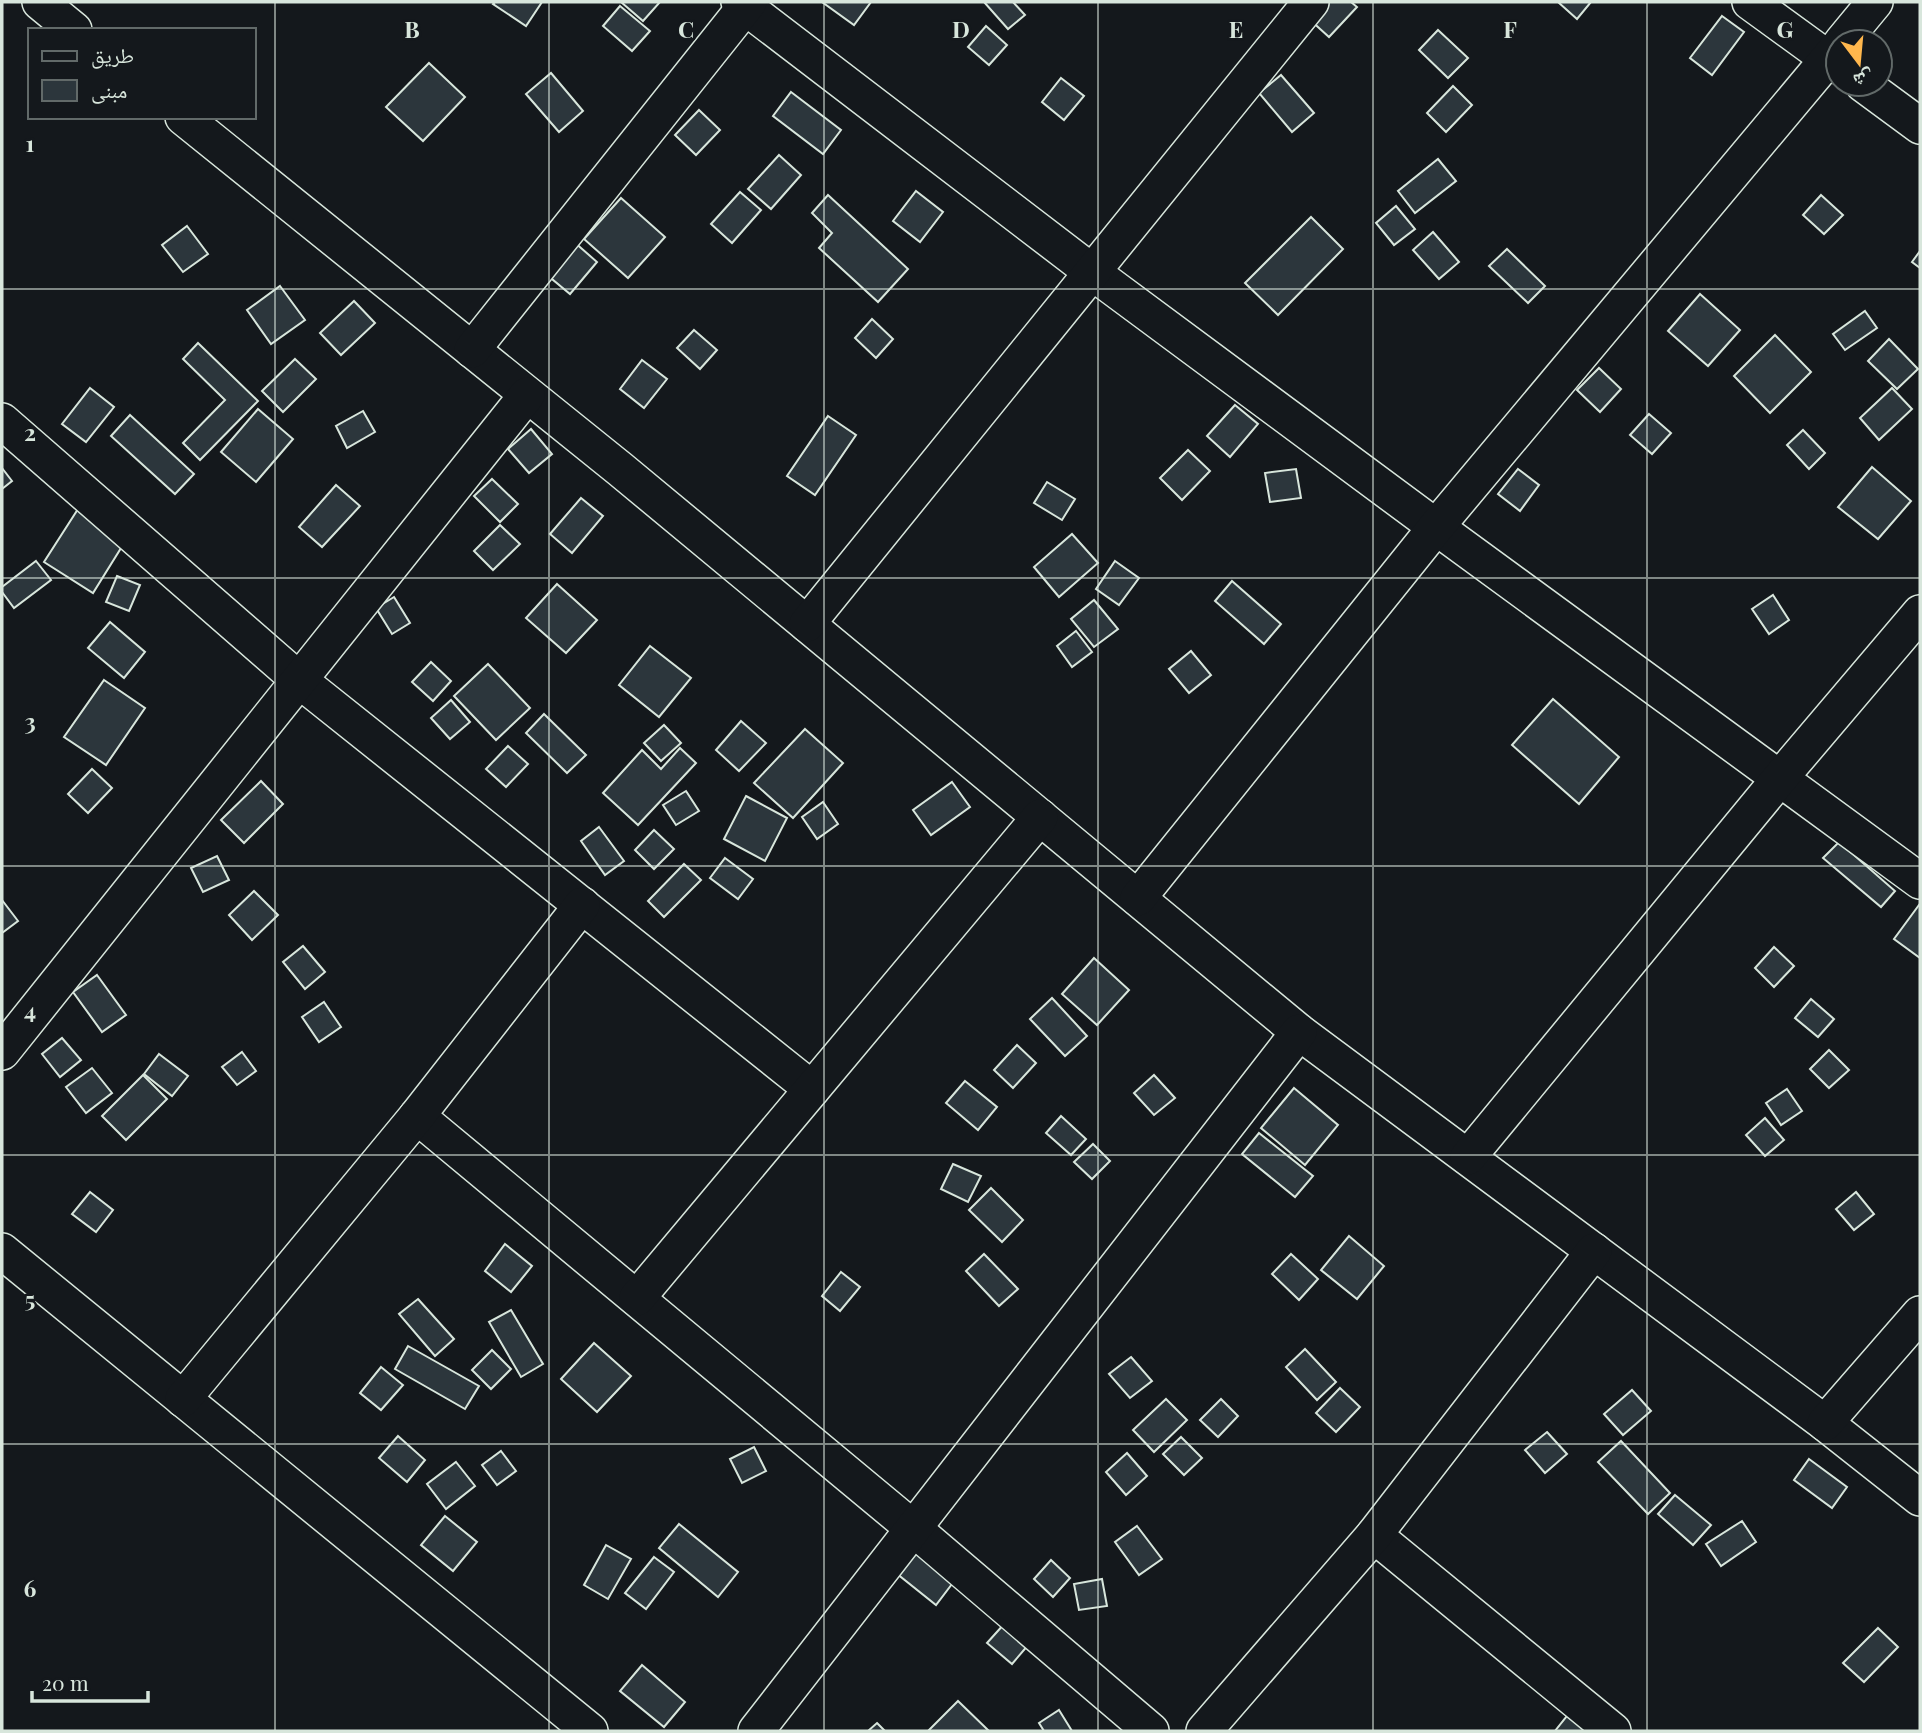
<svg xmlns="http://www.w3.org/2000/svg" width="1922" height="1733" viewBox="0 0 1922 1733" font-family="'Playfair Display','Noto Naskh Arabic',serif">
<rect width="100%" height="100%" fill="#14181c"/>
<g fill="#2c363c" stroke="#d8e6dc" stroke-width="2">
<polygon points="495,2 542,2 526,26 493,4"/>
<polygon points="621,2 660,2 643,21"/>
<polygon points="822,2 871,2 854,25"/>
<polygon points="984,2 1013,2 1025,15 1008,29"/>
<polygon points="1324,2 1351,2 1357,7 1329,37 1308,18"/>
<polygon points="1558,2 1591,2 1577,19"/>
<polygon points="620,6 650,31 632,51 603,26"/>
<polygon points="1722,16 1744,32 1712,75 1690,58"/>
<polygon points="986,26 1007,45 989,65 968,47"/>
<polygon points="1438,30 1468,58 1448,78 1419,50"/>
<polygon points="429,63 465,97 423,141 386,107"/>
<polygon points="551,73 583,111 559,132 526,94"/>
<polygon points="1281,75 1314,113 1292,132 1259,93"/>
<polygon points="1061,78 1084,96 1064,120 1042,102"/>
<polygon points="1453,86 1472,105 1446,132 1427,113"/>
<polygon points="791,92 841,130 823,154 773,116"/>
<polygon points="699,110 720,130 696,155 675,135"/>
<polygon points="779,155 801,175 771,209 748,189"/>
<polygon points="1438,159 1456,181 1415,213 1398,191"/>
<polygon points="916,191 943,212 920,242 893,221"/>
<polygon points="740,192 761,210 732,243 711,224"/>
<polygon points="828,195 908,269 878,302 819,248 832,233 812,213"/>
<polygon points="1821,195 1843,215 1824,234 1803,215"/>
<polygon points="621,198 665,237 628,278 584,239"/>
<polygon points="1396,206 1415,229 1394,245 1376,223"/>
<polygon points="1311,217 1343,249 1278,315 1245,283"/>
<polygon points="187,226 208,254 183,272 162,245"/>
<polygon points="1433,232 1459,262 1439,279 1413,250"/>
<polygon points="573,241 597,262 570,294 546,274"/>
<polygon points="1507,249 1545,286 1528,303 1489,266"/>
<polygon points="1920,251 1920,268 1912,262"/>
<polygon points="280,286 305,320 271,344 247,310"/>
<polygon points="1700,294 1740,330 1708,366 1668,331"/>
<polygon points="354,301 375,323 341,355 320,333"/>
<polygon points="1865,311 1877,328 1845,350 1833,334"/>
<polygon points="872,319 893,339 876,358 855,338"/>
<polygon points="694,330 717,350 700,369 677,348"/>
<polygon points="1775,335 1811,372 1770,413 1734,376"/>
<polygon points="1889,339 1918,369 1897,389 1868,361"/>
<polygon points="198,343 258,401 200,460 183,443 225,400 183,359"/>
<polygon points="295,359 316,379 283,412 262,391"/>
<polygon points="642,360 667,379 644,408 620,389"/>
<polygon points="1599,368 1621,389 1600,412 1577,390"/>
<polygon points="90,388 114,407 86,442 62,424"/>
<polygon points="1892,388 1912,409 1879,440 1860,418"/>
<polygon points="1235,405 1258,424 1230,457 1207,436"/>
<polygon points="258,409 293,439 256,482 221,452"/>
<polygon points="363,411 375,432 347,448 336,426"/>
<polygon points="1649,414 1671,433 1652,454 1630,435"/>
<polygon points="130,415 194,474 175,494 111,436"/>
<polygon points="828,416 856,435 815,495 787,476"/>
<polygon points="531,429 552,454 529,473 508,449"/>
<polygon points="1803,430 1825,453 1809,469 1787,445"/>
<polygon points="1188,450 1210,471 1182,500 1160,478"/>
<polygon points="1872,467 1911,501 1878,539 1838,507"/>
<polygon points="2,468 12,481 2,489"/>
<polygon points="1296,469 1301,498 1270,502 1265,473"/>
<polygon points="1518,469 1539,485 1520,511 1498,494"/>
<polygon points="492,479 518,504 500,522 474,496"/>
<polygon points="1047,482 1075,499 1062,520 1034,503"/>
<polygon points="336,485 360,506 322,547 299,527"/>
<polygon points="581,498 603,516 572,553 550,534"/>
<polygon points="78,509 126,540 93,593 44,562"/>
<polygon points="500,525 520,544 493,570 474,551"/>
<polygon points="1072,534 1098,563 1059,597 1034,567"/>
<polygon points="36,561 51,580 14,608 2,592 2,587"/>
<polygon points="1115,561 1139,578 1119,605 1096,589"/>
<polygon points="117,576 140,585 129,611 106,602"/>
<polygon points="1232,581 1281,624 1264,644 1215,601"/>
<polygon points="557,584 597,620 566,653 526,618"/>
<polygon points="1773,595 1789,620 1769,634 1752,609"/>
<polygon points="394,597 410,623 392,634 376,608"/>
<polygon points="1094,600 1118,629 1094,647 1071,619"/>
<polygon points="110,622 145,652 124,678 88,648"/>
<polygon points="1076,631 1092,652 1072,667 1057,646"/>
<polygon points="650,646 691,678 659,717 619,685"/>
<polygon points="1191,651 1211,675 1189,693 1169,669"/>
<polygon points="431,662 451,681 433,701 412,682"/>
<polygon points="488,664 530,708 496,740 454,696"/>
<polygon points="104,680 145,708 106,765 64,737"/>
<polygon points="1553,699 1619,757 1579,804 1512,745"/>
<polygon points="451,700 470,722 450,739 431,718"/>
<polygon points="544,714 586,755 567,773 526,733"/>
<polygon points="741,721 766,743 739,771 716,750"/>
<polygon points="664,725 681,743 661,761 644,743"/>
<polygon points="805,729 843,763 793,818 754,783"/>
<polygon points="508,746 528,764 506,787 486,769"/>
<polygon points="680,748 696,763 638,825 603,793 642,750 661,769"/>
<polygon points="92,769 112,788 88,813 68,794"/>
<polygon points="261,781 283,804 244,843 221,820"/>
<polygon points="952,782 970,807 931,835 913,810"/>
<polygon points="686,791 699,811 676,825 663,805"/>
<polygon points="746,796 787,818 765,861 724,839"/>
<polygon points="823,802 838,824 817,839 802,817"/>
<polygon points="599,827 624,861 605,875 581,841"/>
<polygon points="654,830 674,849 654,869 635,850"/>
<polygon points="1839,842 1895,891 1881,907 1823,858"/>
<polygon points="217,856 229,880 203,892 191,868"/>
<polygon points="725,858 753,879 738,899 710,878"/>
<polygon points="684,864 701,880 664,917 648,901"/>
<polygon points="254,891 278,915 252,940 229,915"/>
<polygon points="2,900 18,921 2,933"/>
<polygon points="1919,905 1920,906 1920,958 1894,939"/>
<polygon points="303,946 325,972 305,989 283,962"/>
<polygon points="1774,947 1794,966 1774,987 1755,968"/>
<polygon points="1094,958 1129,990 1097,1025 1062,994"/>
<polygon points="97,975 126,1015 102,1032 73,992"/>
<polygon points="1052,998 1087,1036 1065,1056 1030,1019"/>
<polygon points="1811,999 1834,1019 1818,1037 1795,1018"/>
<polygon points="324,1002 341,1027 319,1042 302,1017"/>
<polygon points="62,1038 81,1060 60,1077 42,1054"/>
<polygon points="1017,1045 1036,1063 1013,1088 994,1070"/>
<polygon points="1829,1050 1849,1070 1829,1088 1810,1069"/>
<polygon points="242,1052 256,1071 237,1085 222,1067"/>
<polygon points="159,1054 188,1076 172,1096 144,1074"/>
<polygon points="92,1068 112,1093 86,1113 66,1087"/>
<polygon points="143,1075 167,1099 126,1140 102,1116"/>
<polygon points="1154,1075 1175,1098 1154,1115 1134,1093"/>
<polygon points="965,1081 997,1107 978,1130 946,1103"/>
<polygon points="1294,1088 1338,1125 1305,1165 1261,1128"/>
<polygon points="1787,1089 1802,1111 1781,1125 1766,1103"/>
<polygon points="1061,1116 1086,1139 1071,1155 1046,1133"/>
<polygon points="1765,1118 1784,1140 1765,1156 1746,1135"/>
<polygon points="1259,1133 1313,1176 1295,1197 1242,1154"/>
<polygon points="1093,1144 1110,1161 1092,1179 1074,1162"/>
<polygon points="953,1164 981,1176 968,1202 941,1189"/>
<polygon points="991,1188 1023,1220 1002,1242 969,1210"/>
<polygon points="90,1192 113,1210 96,1232 72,1214"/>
<polygon points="1856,1192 1874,1214 1854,1230 1836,1209"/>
<polygon points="1349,1236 1384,1266 1357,1299 1321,1270"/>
<polygon points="505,1244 532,1266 511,1292 485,1271"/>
<polygon points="984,1254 1018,1289 999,1306 966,1271"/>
<polygon points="1291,1254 1318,1279 1299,1300 1272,1274"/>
<polygon points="841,1272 860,1287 840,1311 822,1296"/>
<polygon points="418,1299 454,1339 435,1356 399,1314"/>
<polygon points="511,1310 543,1364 521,1377 489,1322"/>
<polygon points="594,1343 631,1376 597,1412 561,1379"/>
<polygon points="408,1346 479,1386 465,1409 395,1369"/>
<polygon points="1305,1349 1336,1382 1317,1400 1286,1367"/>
<polygon points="492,1350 511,1369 491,1389 472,1370"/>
<polygon points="1131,1357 1152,1381 1130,1398 1109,1374"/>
<polygon points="381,1367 403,1385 381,1410 360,1393"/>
<polygon points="1340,1388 1360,1407 1336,1432 1316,1413"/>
<polygon points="1632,1390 1651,1411 1623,1435 1604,1414"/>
<polygon points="1166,1399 1187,1420 1154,1452 1133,1430"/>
<polygon points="1221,1399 1238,1416 1218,1437 1200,1420"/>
<polygon points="1547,1432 1567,1454 1545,1473 1525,1450"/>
<polygon points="398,1436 425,1460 407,1482 379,1458"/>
<polygon points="1181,1437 1202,1458 1184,1475 1163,1454"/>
<polygon points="1621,1441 1670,1493 1648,1514 1598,1462"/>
<polygon points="754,1447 766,1471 742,1483 730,1459"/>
<polygon points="501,1451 516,1471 497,1485 482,1465"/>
<polygon points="1127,1453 1147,1476 1126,1495 1106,1472"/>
<polygon points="1809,1459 1847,1487 1832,1508 1794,1480"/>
<polygon points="456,1462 475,1486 446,1509 427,1484"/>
<polygon points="1675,1495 1711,1525 1693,1545 1658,1514"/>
<polygon points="445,1516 477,1542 453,1571 421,1545"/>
<polygon points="1742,1521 1756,1542 1721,1566 1706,1544"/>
<polygon points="679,1524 738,1572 718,1597 659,1548"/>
<polygon points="1137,1526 1162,1559 1139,1575 1115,1542"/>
<polygon points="606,1545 631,1559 608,1599 584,1585"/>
<polygon points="910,1545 955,1580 936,1605 891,1569"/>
<polygon points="654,1557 674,1572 646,1609 625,1593"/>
<polygon points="1051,1560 1070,1578 1053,1597 1034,1579"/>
<polygon points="1102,1579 1107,1606 1079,1610 1074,1584"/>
<polygon points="1005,1623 1029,1644 1012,1664 987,1643"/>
<polygon points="1878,1628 1898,1647 1864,1682 1843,1663"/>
<polygon points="642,1665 685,1702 664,1727 620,1691"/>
<polygon points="958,1701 989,1731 928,1731"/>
<polygon points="1059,1710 1072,1731 1044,1731 1039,1723"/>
<polygon points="1567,1716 1587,1731 1555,1731"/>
<polygon points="877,1723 885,1731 868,1731"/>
</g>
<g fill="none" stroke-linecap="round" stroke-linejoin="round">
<defs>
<g id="minor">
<polyline points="40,2 74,30"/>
<polyline points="739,2 1092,272 1436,527 1920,881"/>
<polyline points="1750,2 1838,66"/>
<polyline points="1842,42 1875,2"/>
<polyline points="1863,84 1920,126"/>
<polyline points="183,117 620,469 1299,1032 1825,1423 1920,1498"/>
<polyline points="472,350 749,2"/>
<polyline points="2,421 299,680 812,1089"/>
<polyline points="807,624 1311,2"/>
<polyline points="1138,898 1436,527 1838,47"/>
<polyline points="2,1052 527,395"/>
<polyline points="417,1116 914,1529 1151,1731"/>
<polyline points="1468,1157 1780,778 1920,613"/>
<polyline points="2,1251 590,1731"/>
<polyline points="637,1298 1040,817"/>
<polyline points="183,1399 417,1116 582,905"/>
<polyline points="1825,1423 1920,1314"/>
<polyline points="1374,1535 1613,1731"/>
<polyline points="756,1731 1299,1032"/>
<polyline points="1204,1731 1374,1535 1594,1251"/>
</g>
</defs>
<use href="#minor" stroke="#d8e6dc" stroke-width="38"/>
<use href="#minor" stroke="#14181c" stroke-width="35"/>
</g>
<path fill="none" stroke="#d8e6dc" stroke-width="2" stroke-opacity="0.55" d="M275 2V1731M549 2V1731M824 2V1731M1098 2V1731M1373 2V1731M1647 2V1731M2 289H1920M2 578H1920M2 866H1920M2 1155H1920M2 1444H1920"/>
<g font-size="23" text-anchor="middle" font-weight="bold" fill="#d8e6dc" stroke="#14181c" stroke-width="5" stroke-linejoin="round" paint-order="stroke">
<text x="412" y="38">B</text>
<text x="686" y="38">C</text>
<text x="961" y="38">D</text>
<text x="1236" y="38">E</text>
<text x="1510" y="38">F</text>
<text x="1785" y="38">G</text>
<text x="30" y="152">1</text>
<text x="30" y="441">2</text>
<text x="30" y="730">3</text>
<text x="30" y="1019">4</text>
<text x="30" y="1308">5</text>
<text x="30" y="1597">6</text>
</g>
<rect width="1922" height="1733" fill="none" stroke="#d8e6dc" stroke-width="7"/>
<rect x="28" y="28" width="228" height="91" fill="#14181c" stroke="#626a69" stroke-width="2"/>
<rect x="42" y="51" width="35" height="10" fill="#14181c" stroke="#626a69" stroke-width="2"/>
<text x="91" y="63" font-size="21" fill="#d8e6dc">طريق</text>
<rect x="42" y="80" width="35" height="21" fill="#2c363c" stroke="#626a69" stroke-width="2"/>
<text x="91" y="98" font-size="21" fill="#d8e6dc">مبنى</text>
<g transform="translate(1859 63) rotate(164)"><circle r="33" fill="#14181c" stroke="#626a69" stroke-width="2"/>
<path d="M0-5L12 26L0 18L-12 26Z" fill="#ffb74d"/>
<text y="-10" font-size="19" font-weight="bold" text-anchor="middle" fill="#d8e6dc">ش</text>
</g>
<path d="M32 1691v10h116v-10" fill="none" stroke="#d8e6dc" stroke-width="3.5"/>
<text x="42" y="1691" font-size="21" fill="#d8e6dc" stroke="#14181c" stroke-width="5" paint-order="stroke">20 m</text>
</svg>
